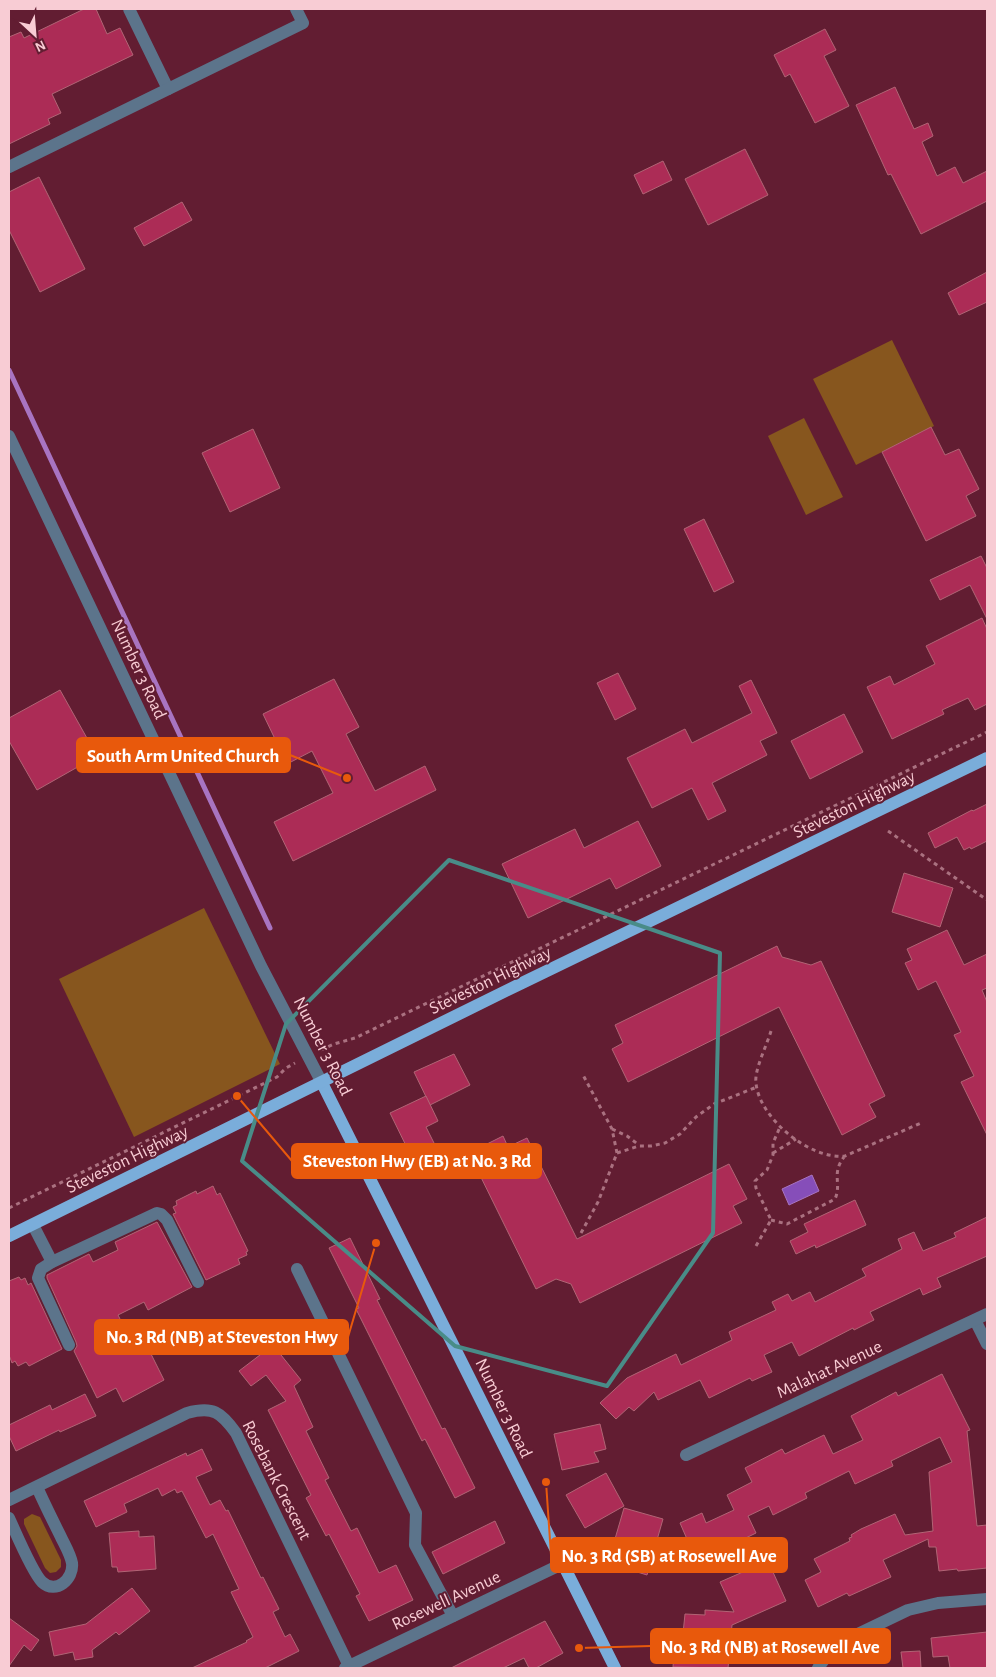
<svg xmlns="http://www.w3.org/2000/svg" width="996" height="1677" viewBox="0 0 996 1677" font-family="'Alegreya Sans',sans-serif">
<rect width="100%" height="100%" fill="#621d32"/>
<g fill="#87561e">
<polygon points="892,340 934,426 856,465 813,379"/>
<polygon points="804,418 843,497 806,515 768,436"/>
<polygon points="204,908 280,1064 134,1137 59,979"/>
<polygon points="32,1514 40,1517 61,1560 61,1567 56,1572 50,1573 45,1568 24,1524 24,1519"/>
</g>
<polygon fill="#864eb9" stroke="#a874c1" points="812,1175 819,1191 789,1205 782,1189"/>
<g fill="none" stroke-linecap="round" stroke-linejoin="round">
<polyline stroke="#a874c1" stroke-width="5" points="9,370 270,928"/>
</g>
<g fill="#ac2c56" stroke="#b16475">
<polygon points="84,9 96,9 107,34 120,28 133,55 52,94 61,113 48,119 50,124 9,144 9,37 21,32 24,38"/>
<polygon points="825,29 836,50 824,56 849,106 815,123 790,74 785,77 774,55"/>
<polygon points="895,87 914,129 928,123 933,136 922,142 937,176 955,167 963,183 987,171 987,201 921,234 891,174 888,175 856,105"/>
<polygon points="745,149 768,195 708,225 685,179"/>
<polygon points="663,161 672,180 643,194 634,175"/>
<polygon points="39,177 85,269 40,292 9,230 9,192"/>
<polygon points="182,202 192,220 144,246 134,228"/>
<polygon points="987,272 987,302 959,315 948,293"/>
<polygon points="931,427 945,455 959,449 979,489 966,496 976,516 926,541 882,452"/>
<polygon points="253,429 280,488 230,512 202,453"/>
<polygon points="704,519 734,582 714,592 684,529"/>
<polygon points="981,556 987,568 987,619 970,585 940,600 930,580"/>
<polygon points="982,618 987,629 987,704 975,710 968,698 942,710 944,714 892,739 867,687 890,676 894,685 935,664 926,646"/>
<polygon points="618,673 636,709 615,720 597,683"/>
<polygon points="334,679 359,727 346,734 375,791 425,766 436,790 293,861 274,822 333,793 312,751 287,764 263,714"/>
<polygon points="751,680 777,733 760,741 767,755 712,783 726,811 708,820 692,788 652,808 627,758 685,729 692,743 752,713 739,686"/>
<polygon points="60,690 97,756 37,790 9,741 9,718"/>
<polygon points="844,714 863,752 810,779 791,741"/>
<polygon points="987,804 987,841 971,849 970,847 964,850 957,837 935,848 928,833 972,810 973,811"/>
<polygon points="638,821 661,866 616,889 610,878 528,918 502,864 575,829 584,848"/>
<polygon points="904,873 953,888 940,927 892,912"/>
<polygon points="947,930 964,965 987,954 987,988 982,990 987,1002 987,1135 961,1082 974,1076 954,1035 961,1032 936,981 918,990 905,963 912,960 907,949"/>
<polygon points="777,946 782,957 811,965 821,961 885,1096 869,1104 876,1117 842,1135 779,1007 628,1082 612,1049 623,1043 615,1025"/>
<polygon points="454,1054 470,1085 430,1105 414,1072"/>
<polygon points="426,1096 438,1121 426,1127 437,1149 413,1160 390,1113"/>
<polygon points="503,1136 508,1147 527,1138 577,1239 729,1164 747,1199 733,1206 742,1223 580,1303 571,1284 556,1279 536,1289 469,1153"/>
<polygon points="213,1186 217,1195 220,1193 248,1251 246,1252 247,1255 238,1259 240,1264 206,1280 173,1214 176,1213 173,1207 177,1205 176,1201 196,1191 197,1194"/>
<polygon points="855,1200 866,1225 816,1248 815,1245 796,1254 790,1241 808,1232 804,1224"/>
<polygon points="987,1217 987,1256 937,1278 941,1287 923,1295 920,1288 870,1312 874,1320 854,1330 853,1328 799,1356 792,1342 764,1355 772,1372 752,1381 750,1378 709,1398 700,1380 658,1400 654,1392 634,1411 629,1407 616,1419 600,1403 627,1378 676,1354 681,1365 732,1340 729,1332 776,1310 772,1302 788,1294 792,1301 810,1292 815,1302 866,1276 862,1269 902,1249 898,1239 914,1232 923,1251 956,1237 954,1233"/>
<polygon points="157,1222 192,1287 148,1310 144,1302 118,1315 122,1323 116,1326 123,1325 133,1345 144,1340 164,1380 123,1402 116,1388 97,1398 74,1351 77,1346 76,1342 47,1278 47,1275 89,1254 93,1262 118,1250 115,1242"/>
<polygon points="350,1238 380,1299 377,1300 442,1429 445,1428 475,1488 455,1498 425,1439 422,1441 356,1309 359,1308 329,1248"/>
<polygon points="19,1277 21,1280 25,1278 28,1285 31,1283 62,1349 29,1366 26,1362 18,1366 15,1361 12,1363 9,1355 9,1281"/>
<polygon points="273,1345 301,1380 294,1386 313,1427 306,1431 329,1478 325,1480 351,1531 357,1528 379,1573 396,1565 413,1600 369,1621 356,1596 360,1594 329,1534 326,1536 306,1498 311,1495 268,1410 286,1401 266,1375 251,1386 239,1371"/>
<polygon points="942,1374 970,1430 967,1431 977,1526 987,1525 987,1568 958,1571 957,1569 939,1571 936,1547 929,1547 928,1539 883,1560 891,1577 849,1596 847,1593 818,1607 805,1580 821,1572 814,1559 850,1541 849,1538 852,1537 851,1535 861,1529 895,1514 905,1535 933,1531 929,1472 952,1462 940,1437 891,1461 893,1466 855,1484 849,1471 805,1493 807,1498 773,1515 769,1506 748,1516 756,1533 719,1551 720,1553 680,1571 672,1554 690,1546 680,1523 702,1513 706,1523 734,1510 727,1495 752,1482 745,1468 782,1449 785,1454 824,1435 833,1454 863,1440 851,1416 896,1392 898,1396"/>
<polygon points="85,1394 96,1416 60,1432 59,1430 16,1451 9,1436 9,1425 50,1405 52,1410"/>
<polygon points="600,1424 606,1449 594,1452 599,1462 562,1470 554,1434"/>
<polygon points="202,1449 212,1470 196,1477 210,1505 220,1500 226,1511 228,1510 261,1578 263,1577 279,1609 273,1612 285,1637 290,1634 299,1651 265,1668 192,1668 247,1642 246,1641 253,1637 231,1592 239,1589 213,1534 206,1538 182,1491 177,1493 175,1489 162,1496 158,1488 124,1504 127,1512 96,1527 84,1501 186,1453 187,1456"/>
<polygon points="606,1473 624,1506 585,1528 566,1495"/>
<polygon points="624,1508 663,1519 647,1575 608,1563"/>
<polygon points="495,1521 505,1543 443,1574 432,1552"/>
<polygon points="139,1531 139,1537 154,1536 156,1569 118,1572 117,1567 112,1567 109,1533"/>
<polygon points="768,1561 786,1601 732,1625 728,1668 673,1667 674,1652 681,1653 685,1614 705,1615 705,1610 734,1612 720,1582"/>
<polygon points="132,1588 150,1611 119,1635 116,1632 92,1650 93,1657 75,1660 73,1652 54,1656 49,1632 86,1624"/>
<polygon points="9,1618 39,1640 31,1651 24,1645 9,1666"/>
<polygon points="545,1621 563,1653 536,1668 529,1668 524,1658 503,1668 451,1668"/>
<polygon points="987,1632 987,1668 950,1668 948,1656 933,1657 931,1638"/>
<polygon points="920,1651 921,1668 903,1668 901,1652"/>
</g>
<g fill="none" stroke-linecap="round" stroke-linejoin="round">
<g stroke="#aa7180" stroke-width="3" stroke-dasharray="4 4" stroke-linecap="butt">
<polyline points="888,831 987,900"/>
<path d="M771 1031C767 1045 754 1070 756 1083 759 1118 810 1160 845 1156L921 1123"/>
<polyline points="321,1050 334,1044 355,1038 987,732"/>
<polyline points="612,1129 627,1136 639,1145"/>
<polyline points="617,1153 639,1146 651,1146 665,1143 680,1134 696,1117 714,1104 757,1087"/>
<polyline points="773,1153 796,1139"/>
<polyline points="9,1208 277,1077 286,1068 295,1063"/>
<path d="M771 1220 787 1224 835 1199C842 1183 831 1174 844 1157"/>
<polyline points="581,1233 598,1202 617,1153 612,1129 583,1075"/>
<polyline points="756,1246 771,1220 756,1188 755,1181 767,1170 773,1155 773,1143 780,1127"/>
</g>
<g stroke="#5c748b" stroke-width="12">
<polyline points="129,9 168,89"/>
<polyline points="9,167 303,23 296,9"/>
<polyline points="9,436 261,966 322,1083"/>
<polyline points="33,1225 52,1262"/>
<polyline points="297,1269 416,1513 415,1545 453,1616"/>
<polyline points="975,1320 987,1344"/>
<polyline points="69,1345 38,1278 41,1269 52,1262 157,1213 161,1214 167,1220 198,1282"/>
<polyline points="686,1455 987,1314"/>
<path d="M9 1500 187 1413C213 1406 221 1412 236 1433L349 1666"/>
<path d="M9 1518C16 1533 32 1572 42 1582 56 1595 74 1579 72 1563 70 1553 64 1544 60 1535 52 1519 44 1503 37 1487"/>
<polyline points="345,1668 562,1564"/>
<polyline points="818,1668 835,1645 908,1610 938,1603 987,1599"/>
</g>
<g stroke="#7aadda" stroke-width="12">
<polyline points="322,1083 615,1668"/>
<polyline points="9,1236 522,983 987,758"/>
</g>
</g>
<path fill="none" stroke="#498c88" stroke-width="4" stroke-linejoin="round" d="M449 860 720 953 713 1233 607 1386 455 1346 242 1161 286 1024Z"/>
<g text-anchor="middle" stroke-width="4" stroke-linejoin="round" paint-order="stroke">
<g font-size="18" fill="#f8ccd4" stroke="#621d32">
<text transform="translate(139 669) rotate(65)" y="6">Number 3 Road</text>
<text transform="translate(854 804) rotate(-26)" y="6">Steveston Highway</text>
<text transform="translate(490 980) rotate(-26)" y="6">Steveston Highway</text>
<text transform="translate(323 1046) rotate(63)" y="6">Number 3 Road</text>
<text transform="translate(127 1159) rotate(-26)" y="6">Steveston Highway</text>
<text transform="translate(829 1369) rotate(-25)" y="6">Malahat Avenue</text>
<text transform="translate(504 1408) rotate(64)" y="6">Number 3 Road</text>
<text transform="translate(277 1480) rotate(63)" y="6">Rosebank Crescent</text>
<text transform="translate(446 1600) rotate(-25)" y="6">Rosewell Avenue</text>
</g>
</g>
<path fill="none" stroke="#e8590c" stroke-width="2" d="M347 778L290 755M237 1096L292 1161M376 1243L348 1337M546 1482L551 1555M579 1648L651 1646"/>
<g fill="#e8590c" stroke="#621d32" stroke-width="2">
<circle cx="347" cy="778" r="5"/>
<circle cx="237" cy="1096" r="5"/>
<circle cx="376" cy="1243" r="5"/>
<circle cx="546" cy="1482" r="5"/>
<circle cx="579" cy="1648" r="5"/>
</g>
<g fill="#e8590c" stroke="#e8590c" stroke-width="2">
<rect x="77" y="738" width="213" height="34" rx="5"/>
<rect x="292" y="1144" width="249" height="34" rx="5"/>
<rect x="95" y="1320" width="253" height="34" rx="5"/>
<rect x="551" y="1538" width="236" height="34" rx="5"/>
<rect x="651" y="1629" width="239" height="34" rx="5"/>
</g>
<g font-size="19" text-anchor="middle" font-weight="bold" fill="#fff">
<text x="183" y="762">South Arm United Church</text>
<text x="417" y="1167">Steveston Hwy (EB) at No. 3 Rd</text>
<text x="222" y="1343">No. 3 Rd (NB) at Steveston Hwy</text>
<text x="669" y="1562">No. 3 Rd (SB) at Rosewell Ave</text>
<text x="770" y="1653">No. 3 Rd (NB) at Rosewell Ave</text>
</g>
<rect width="996" height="1677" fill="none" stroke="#f8ccd4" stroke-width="20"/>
<g transform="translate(35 35) rotate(154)" stroke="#621d32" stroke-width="4" paint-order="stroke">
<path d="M0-4L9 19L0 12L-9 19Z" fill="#f8ccd4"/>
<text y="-8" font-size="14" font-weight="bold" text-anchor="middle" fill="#f8ccd4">N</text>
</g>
</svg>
